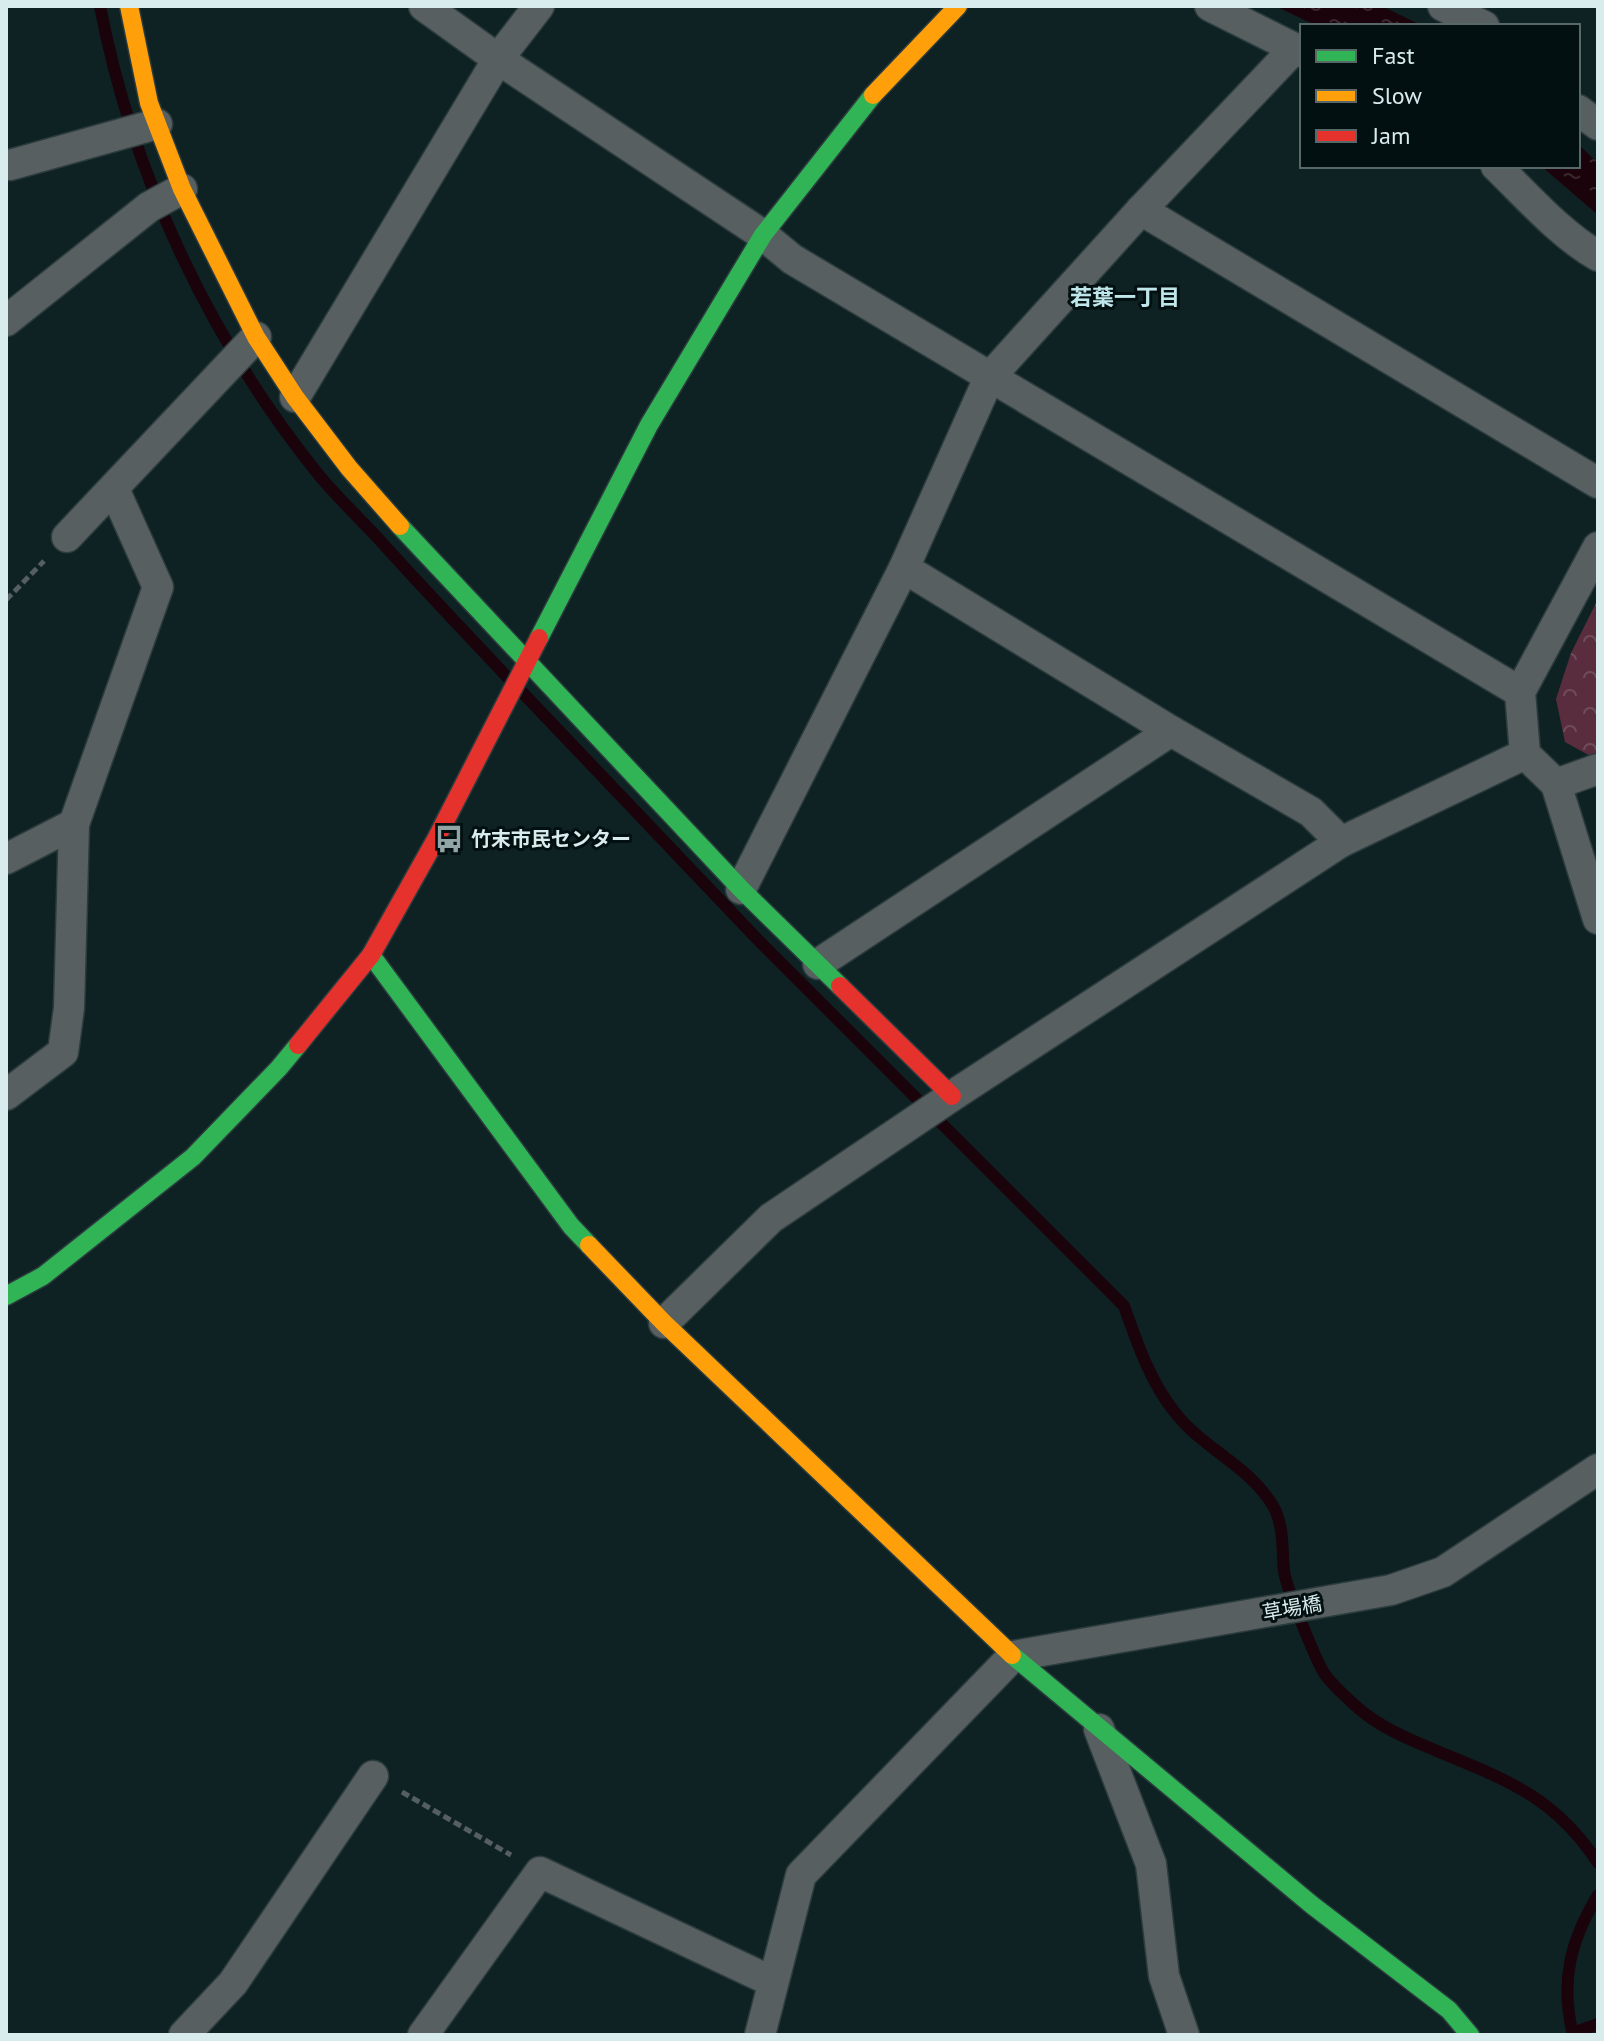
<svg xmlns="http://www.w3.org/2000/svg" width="1604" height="2041" viewBox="0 0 1604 2041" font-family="'PT Sans','Noto Sans JP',sans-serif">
<defs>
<pattern id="park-crowns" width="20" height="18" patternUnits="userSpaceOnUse" patternTransform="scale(2)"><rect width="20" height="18" fill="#592d3e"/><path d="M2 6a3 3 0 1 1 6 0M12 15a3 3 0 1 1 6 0" fill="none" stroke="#704c5a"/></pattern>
<pattern id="water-ripples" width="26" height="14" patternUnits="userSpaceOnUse" patternTransform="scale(2)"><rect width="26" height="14" fill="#1a030b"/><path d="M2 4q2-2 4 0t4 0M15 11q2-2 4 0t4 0" fill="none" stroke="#3b282f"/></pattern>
</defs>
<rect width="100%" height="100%" fill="#0e2224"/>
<polygon fill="url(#park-crowns)" points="1598,599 1598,757 1594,758 1565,742 1556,699 1571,653"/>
<g fill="url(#water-ripples)">
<polygon points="1275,6 1382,6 1423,26 1317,26"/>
<polygon points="1578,144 1598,163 1598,215 1541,166 1578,166"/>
</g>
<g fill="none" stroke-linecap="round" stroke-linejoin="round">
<g stroke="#1a030b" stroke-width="12">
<path d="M100 6C133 177 209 338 318 474 336 496 357 516 376 536 419 584 464 631 508 678"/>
<path d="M521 691 762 944 1124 1306C1137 1342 1149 1379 1173 1410 1201 1448 1249 1465 1273 1506 1284 1524 1282 1550 1284 1571 1286 1587 1315 1658 1324 1673 1332 1685 1347 1698 1358 1708 1381 1728 1409 1739 1437 1751 1507 1780 1555 1797 1598 1863"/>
<polyline points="1573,2033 1598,2024"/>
<path d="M1573 2035C1560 1982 1570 1941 1598 1895"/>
</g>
<defs>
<g id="street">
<polyline points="424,6 498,59 763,235 792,259 1520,692"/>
<polyline points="1210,6 1302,52"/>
<polyline points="1443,6 1484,26"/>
<polyline points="1578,110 1598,125"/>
<polyline points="10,165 157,124"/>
<path d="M1496 166C1528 197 1560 234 1598 256"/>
<polyline points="1141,210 1598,483"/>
<polyline points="6,321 149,207 182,189"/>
<polyline points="295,397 498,59 539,6"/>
<polyline points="67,537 256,337"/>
<polyline points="1598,547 1520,692 1525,754 1556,784 1598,919"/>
<polyline points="904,568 1171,731 1311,812 1341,842"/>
<polyline points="1556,784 1598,769"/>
<polyline points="6,859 74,824"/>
<polyline points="741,889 904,568 989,378 1141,210 1294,49"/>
<polyline points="818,964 1171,731"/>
<polyline points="6,1095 63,1052 69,1008 74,824 158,587 114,489"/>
<polyline points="664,1323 771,1218 952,1096 1341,842 1525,754"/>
<polyline points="1099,1729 1151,1864 1164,1976 1184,2035"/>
<polyline points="184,2035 233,1983 373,1776"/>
<polyline points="423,2035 540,1872 773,1982"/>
<polyline points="760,2035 801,1875 1013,1656 1391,1590 1443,1572 1598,1469"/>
</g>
<g id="fast">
<polyline points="400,526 741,889 840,986"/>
<polyline points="539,638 649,425 763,235 873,95"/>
<polyline points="371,955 571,1226 589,1245"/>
<polyline points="6,1296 43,1276 193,1157 279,1068 298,1045"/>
<polyline points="1012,1655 1312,1905 1449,2010 1470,2035"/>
</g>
<g id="slow">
<polyline points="129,6 149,103 182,189 256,337 295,397 349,468 400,526"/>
<polyline points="873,95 958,6"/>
<polyline points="589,1245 664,1323 1012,1655"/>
</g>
<g id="jam">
<polyline points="840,986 952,1096"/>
<polyline points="298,1045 371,955 435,841 539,638"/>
</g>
</defs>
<use href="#street" stroke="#2c3c3e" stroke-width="33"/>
<use href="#fast" stroke="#2c3c3e" stroke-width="21"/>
<use href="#slow" stroke="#2c3c3e" stroke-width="21"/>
<use href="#jam" stroke="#2c3c3e" stroke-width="21"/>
<g stroke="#555e60" stroke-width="5" stroke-dasharray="8 4" stroke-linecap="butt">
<polyline points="6,600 44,561"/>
<polyline points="402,1792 511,1855"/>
</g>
<use href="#street" stroke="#585f60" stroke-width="30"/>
<use href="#fast" stroke="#30b455" stroke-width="18"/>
<use href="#slow" stroke="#ff9f0a" stroke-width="18"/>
<use href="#jam" stroke="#e5322d" stroke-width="18"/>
</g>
<defs>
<symbol id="bus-bare" viewBox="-9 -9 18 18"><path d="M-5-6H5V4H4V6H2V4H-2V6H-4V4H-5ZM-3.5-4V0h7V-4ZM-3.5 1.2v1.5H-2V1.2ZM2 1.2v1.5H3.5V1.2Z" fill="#91a5a7" stroke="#031011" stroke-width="2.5" paint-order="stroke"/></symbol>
</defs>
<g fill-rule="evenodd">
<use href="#bus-bare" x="429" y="819" width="40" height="40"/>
</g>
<g text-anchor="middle" stroke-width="6" stroke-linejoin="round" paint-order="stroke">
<g font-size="20" font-weight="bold" fill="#d8ebed" stroke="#031011" text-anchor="start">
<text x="471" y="846">竹末市民センター</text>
</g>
<g font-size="20" fill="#d8ebed" stroke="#031011">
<text transform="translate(1292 1608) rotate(-10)" y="7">草場橋</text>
</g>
<g font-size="22" font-weight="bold" fill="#bfe6ea" stroke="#031011">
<text x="1125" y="305">若葉一丁目</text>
</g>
</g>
<rect width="1604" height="2041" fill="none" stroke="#d8ebed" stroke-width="16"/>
<rect x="1300" y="24" width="280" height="144" fill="#031011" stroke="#586869" stroke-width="2"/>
<rect x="1316" y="50" width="40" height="12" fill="#30b455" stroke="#586869" stroke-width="2"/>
<text x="1372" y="64" font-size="24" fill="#d8ebed">Fast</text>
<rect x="1316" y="90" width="40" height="12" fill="#ff9f0a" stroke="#586869" stroke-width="2"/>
<text x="1372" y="104" font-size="24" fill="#d8ebed">Slow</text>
<rect x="1316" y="130" width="40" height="12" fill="#e5322d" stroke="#586869" stroke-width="2"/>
<text x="1372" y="144" font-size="24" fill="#d8ebed">Jam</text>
</svg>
